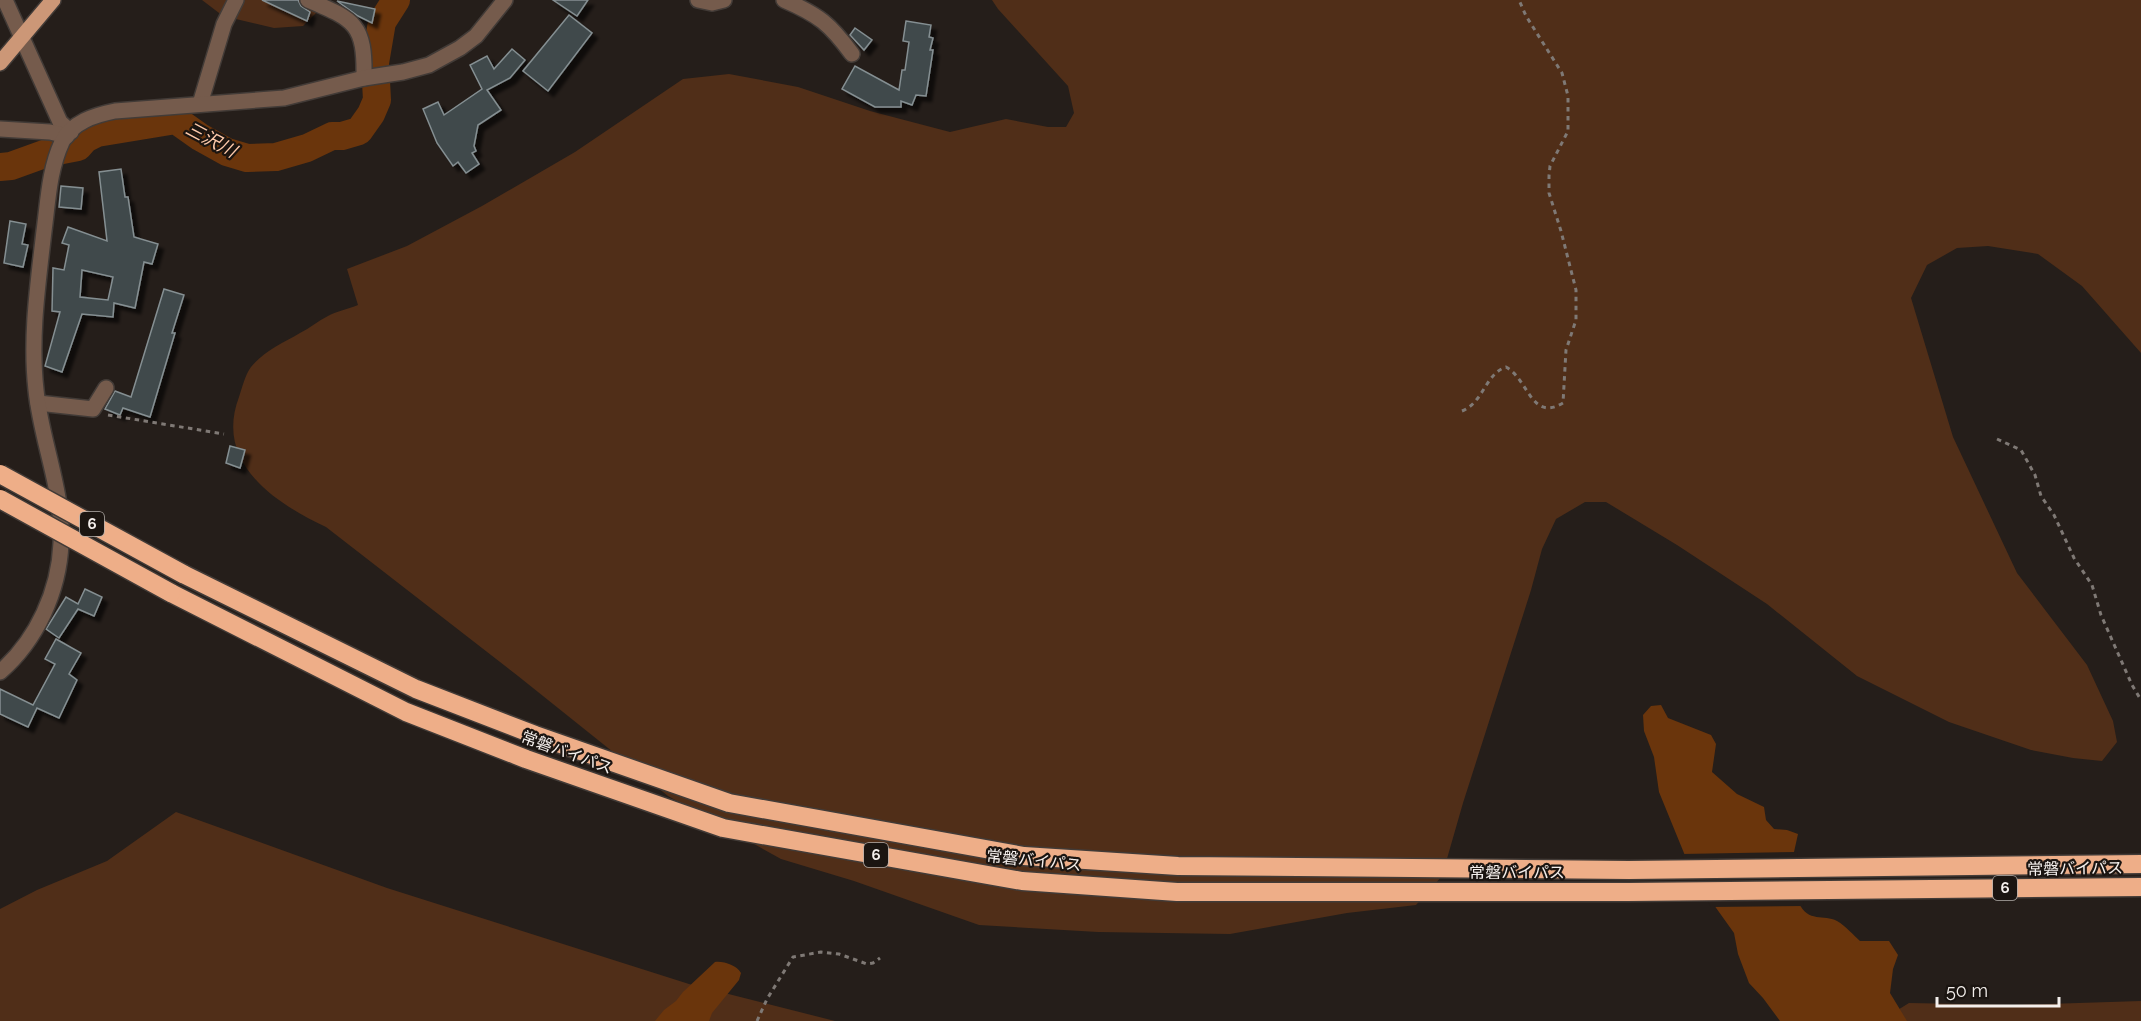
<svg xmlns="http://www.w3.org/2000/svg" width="2141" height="1021" viewBox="0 0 2141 1021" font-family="Raleway,'Noto Sans JP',sans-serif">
<defs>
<filter id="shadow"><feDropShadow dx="5.5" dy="5.5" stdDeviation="1.5" flood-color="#0009"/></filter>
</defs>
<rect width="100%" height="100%" fill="#251e1a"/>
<g fill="#502e18">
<polygon points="202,0 329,0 303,26 274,28 223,16"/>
<path d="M992 0H2141V353L2082 286 2038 254 1988 246 1957 248 1927 265 1911 298 1953 437 2017 573 2087 665 2113 721 2117 742 2102 761 2073 758 2031 750 1949 722 1857 676 1767 604 1677 545 1606 502H1585L1556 519 1542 549 1531 590 1463 803 1442 876 1416 905 1347 913 1230 934 1098 932 979 925 854 881 781 859 668 796 518 676 326 527C275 503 214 463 239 397 242 388 245 375 251 367 264 351 283 343 300 333 310 328 318 321 328 316 337 311 348 309 358 305L347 269 407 246 482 206 575 152 683 79 729 74 798 87 870 111 950 132 1006 119 1048 127H1066L1074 113 1068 86 998 9Z"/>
<polygon points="176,812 387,888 689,984 835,1021 0,1021 0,909 37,890 107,861"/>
<polygon points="2141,1001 2141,1021 1880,1021 1909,1003 2013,1005"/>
</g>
<g fill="#6a350c">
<path d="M1661 705 1668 718 1711 735 1716 744 1712 772 1737 794 1764 807 1766 820 1774 829 1787 830 1798 834 1794 852 1799 903C1808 923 1824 914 1837 921 1846 926 1853 935 1860 941H1889L1898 955 1893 969 1890 993 1907 1021H1780L1763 998 1749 983 1738 954 1734 933 1714 905 1686 858 1659 792 1654 757 1644 731 1643 715 1651 706Z"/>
<path d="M715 962C724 961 736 965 741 973L739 980 712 1013 709 1021H655L664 1010 676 1001 683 992Z"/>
</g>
<polygon fill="#251e1a" points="1797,852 1804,906 1711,907 1681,854"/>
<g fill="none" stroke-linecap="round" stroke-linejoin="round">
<polyline stroke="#6a350c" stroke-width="28" points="0,167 11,166 47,153 78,147 85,139 97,133 176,120 200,137 227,152 247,158 276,157 307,148 332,136 342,136 359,131 371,114 377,100 375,63 382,22 396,0"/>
</g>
<g fill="#404a4c" stroke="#858f92" stroke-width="1.5" fill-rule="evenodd" filter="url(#shadow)">
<polygon points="262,0 298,0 301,6 310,12 307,21"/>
<polygon points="553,0 588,0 577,16"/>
<polygon points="337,1 375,9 372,23 358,16"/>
<polygon points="569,15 592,33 548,91 523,71"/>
<polygon points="906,21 931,25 929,37 933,38 930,50 933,50 926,96 916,95 912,105 901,101 901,107 875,107 842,89 855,66 899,90 902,70 905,70 909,42 903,41"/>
<polygon points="855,28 872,40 864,50 850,35"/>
<polygon points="512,49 525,60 510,78 487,90 501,110 478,125 474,146 476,151 472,153 479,164 466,173 458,162 453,166 437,143 423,109 438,102 444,115 482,89 470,65 487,56 494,69"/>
<path d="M121 169 125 197H128L134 237 158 244 152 264 144 262 135 308 114 303 113 317 82 314 62 372 45 366 60 312 52 311 53 268 64 270 69 245 62 243 68 227 107 241 99 172ZM82 270 113 277 108 300 80 297Z"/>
<polygon points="61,186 83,188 81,209 59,207"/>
<polygon points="10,221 26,224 22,244 28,245 23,267 4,263"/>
<polygon points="164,289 184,295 172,333 175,333 150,417 123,408 120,415 105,409 115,391 131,397"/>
<polygon points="230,446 245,450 240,468 226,463"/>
<polygon points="85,589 102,597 94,616 78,609 59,638 46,629 66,597 78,604"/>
<polygon points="56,639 81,653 69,674 77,680 59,718 37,708 28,727 0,714 0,689 33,705 55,664 45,659"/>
</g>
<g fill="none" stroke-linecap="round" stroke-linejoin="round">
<defs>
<g id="minor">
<polyline points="5,0 60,122 71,132"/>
<path d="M308 0C355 20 365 24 364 78"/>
<polyline points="698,0 712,3 724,0"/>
<path d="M784 0C819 15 830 24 852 54"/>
<polyline points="200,104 224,24 236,0"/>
<polyline points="0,129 50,132 67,136"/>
<polyline points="38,403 93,409 106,388"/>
<path d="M0 672C37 640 59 591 61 543 64 492 41 441 36 390 30 337 38 284 44 231 48 202 49 170 62 142 72 122 95 115 115 111L284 98 364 78 403 72 429 65 460 48 476 36 505 0"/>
</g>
<polyline id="major" points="0,63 53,0"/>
<g id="highway">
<polyline points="183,574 416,689 535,735 729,803 1024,856 1178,866 1629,870 2141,864"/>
<polyline points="171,593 406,712 526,759 723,828 1022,881 1177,892 1629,892 2141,887"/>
</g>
</defs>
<use href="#minor" stroke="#423b37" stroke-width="18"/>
<use href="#major" stroke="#423b37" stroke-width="18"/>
<use href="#highway" stroke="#423b37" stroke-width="21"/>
<g stroke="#7f7975" stroke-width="3" stroke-dasharray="4.5 4.5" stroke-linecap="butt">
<path d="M1462 411C1484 402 1485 374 1506 367 1529 380 1531 422 1563 403L1566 350 1576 320V290L1561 231 1549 193V176L1550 166 1568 131V96L1562 73 1526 16 1519 0"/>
<polyline points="108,415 224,434"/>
<polyline points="1997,439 2021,450 2035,475 2041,496 2054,515 2074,558 2092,585 2101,615 2132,685 2141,700"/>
<polyline points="757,1021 767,999 793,957 821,952 839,954 867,964 873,963 880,958"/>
</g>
<use href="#minor" stroke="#755b4c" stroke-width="15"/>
<use href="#major" stroke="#cc9777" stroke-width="15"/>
<use href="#highway" stroke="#eeae88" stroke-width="18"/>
<defs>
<g id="highway-bridge">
<polyline points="0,474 183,574"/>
<polyline points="0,499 171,593"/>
</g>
</defs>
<use href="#highway-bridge" stroke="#423b37" stroke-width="21" stroke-linecap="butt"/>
<use href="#highway-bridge" stroke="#eeae88" stroke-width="18"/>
</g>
<g text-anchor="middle" stroke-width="4.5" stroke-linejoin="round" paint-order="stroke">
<g fill="#1b1511" stroke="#b3aeaa" stroke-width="1.5">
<rect x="80" y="512" width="24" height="24" rx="4.5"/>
<rect x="864" y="843" width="24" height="24" rx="4.5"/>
<rect x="1993" y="876" width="24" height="24" rx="4.5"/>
</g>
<g font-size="15" font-weight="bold" fill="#f4efec">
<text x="92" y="529">6</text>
<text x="876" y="860">6</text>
<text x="2005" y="893">6</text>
</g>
<g font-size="16" fill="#f4efec" stroke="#1b1511">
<text transform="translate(567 752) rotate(20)" y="6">常磐バイパス</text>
<text transform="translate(1034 860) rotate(6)" y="6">常磐バイパス</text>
<text transform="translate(2075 868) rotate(-1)" y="6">常磐バイパス</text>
<text x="1517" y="878">常磐バイパス</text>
</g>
<g font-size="18" font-style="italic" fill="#fdc9aa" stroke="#1b1511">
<text transform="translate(211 140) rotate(28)" y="6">三沢川</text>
</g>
</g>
<path d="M1937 997v9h122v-9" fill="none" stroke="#f4efec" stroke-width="3"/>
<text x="1946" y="997" font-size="18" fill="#f4efec" stroke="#1b1511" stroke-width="4.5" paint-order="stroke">50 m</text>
</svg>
